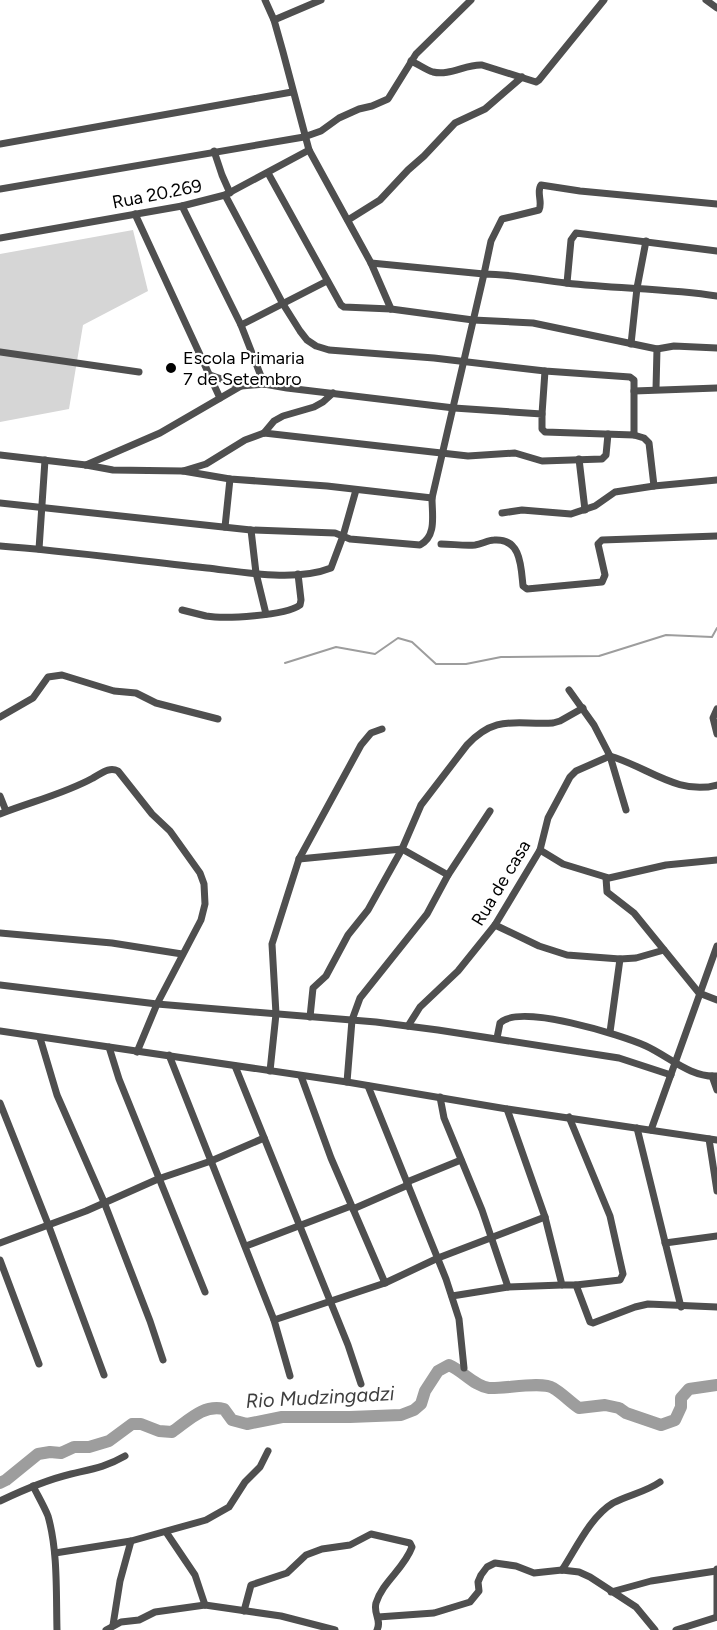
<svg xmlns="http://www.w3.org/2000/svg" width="717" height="1630" viewBox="0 0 717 1630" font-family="Figtree,sans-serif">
<rect width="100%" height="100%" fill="#fff"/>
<polygon fill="#d6d6d6" points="133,230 148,291 83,325 69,409 0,422 0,254"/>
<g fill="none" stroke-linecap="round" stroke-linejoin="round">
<polyline stroke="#9d9d9d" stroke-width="2" points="285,663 336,647 375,654 398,638 412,642 436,664 466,664 501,657 599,656 666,635 712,637 717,628"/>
<path stroke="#9d9d9d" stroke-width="12" d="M0 1483 6 1480 38 1454 50 1452 61 1453 74 1447H89L109 1441 132 1424H141L159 1431 172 1432C188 1421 203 1404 224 1409L232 1420 247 1424 282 1417H350L401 1415 414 1410 421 1404 425 1391 438 1371 449 1365C463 1371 474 1386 489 1388 504 1389 542 1381 553 1388 562 1393 570 1402 579 1408L605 1405 619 1408 626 1413 661 1425 675 1420 681 1407V1398L689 1389 717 1385"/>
<g stroke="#4f4f4f" stroke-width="7">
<polyline points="265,0 274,20 283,52 309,150 371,263 391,309"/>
<polyline points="706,0 717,8"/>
<polyline points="274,20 321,0"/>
<path d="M411 61C418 64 426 70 433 72 450 76 466 64 482 65L536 82 539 80 604 0"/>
<polyline points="0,144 292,92"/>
<polyline points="214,151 222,175 230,193"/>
<polyline points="268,173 341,305 344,307 391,309 473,320 533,323 657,349 656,389"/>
<polyline points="0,189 304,137 321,131 339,118 359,109 372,106 388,99 416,54 471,0"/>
<polyline points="182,206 241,325 264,384"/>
<polyline points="135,214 220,398"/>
<polyline points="348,220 380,200 408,170 424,156 455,123 485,109 522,77"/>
<polyline points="0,238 182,206 225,195 309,150"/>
<path d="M371 263 484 274 491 241 502 219 539 210C543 202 536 192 541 185L580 191 717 204"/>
<polyline points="567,283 571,240 576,233 717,251"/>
<polyline points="241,325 327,281"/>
<polyline points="631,344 637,288 646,241"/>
<polyline points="657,349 674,346 717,348"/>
<polyline points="0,352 139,372"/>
<polyline points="210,375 241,386"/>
<polyline points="634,391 717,388"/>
<polyline points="542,414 545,371"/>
<polyline points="264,433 274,421 283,416 314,407 323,402 333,393"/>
<polyline points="634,435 644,438 649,443 654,486 717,480"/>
<polyline points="0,455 86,465 113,470 183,471 230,479 327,486 432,498"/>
<polyline points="579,459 585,510"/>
<polyline points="86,465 160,433 241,386 264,384 287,388 454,408 542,414 542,429 545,432 634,435 634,380 630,377 545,371 434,358 329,350 316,346 307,340 300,331 283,304 225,195"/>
<polyline points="183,471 206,464 245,440 264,433 468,456 515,453 542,461 602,459 606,455 608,434"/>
<path d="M0 503 251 530 335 533 350 539 420 545C437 536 432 515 432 498L484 274C512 274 539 280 566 283 616 289 667 288 717 296"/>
<polyline points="502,513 522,510 571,514 595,506 615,492 654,486"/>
<polyline points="225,527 230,479"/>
<polyline points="251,530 256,573 266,614"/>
<path d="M441 544C452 544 464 546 475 545 482 544 488 540 494 540 521 538 521 566 523 586L527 589 602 582 605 575 598 544 602 540 717 536"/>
<path d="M0 546C69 551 138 561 207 568 243 572 296 582 331 568L343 536 356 490"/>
<polyline points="39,549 45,460"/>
<path d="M182 610C190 612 198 614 206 616 225 619 285 616 300 605L301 600 298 574"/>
<polyline points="569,690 594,725 610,756 626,810"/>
<polyline points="717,709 713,718 717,734"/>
<polyline points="0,717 33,698 48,677 62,675 114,691 136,693 156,703 218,719"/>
<polyline points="0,796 6,811"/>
<path d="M0 814C30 802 64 794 93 778 101 774 109 766 118 771L152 814 170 831 200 873 204 884 205 904 201 920 157 1004 137 1052"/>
<polyline points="540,850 563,864 609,878 666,865 717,860"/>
<polyline points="299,859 402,849 448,875"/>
<polyline points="606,878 607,892 634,913 699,993 717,1000"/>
<polyline points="495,925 539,946 567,955 620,959 636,958 664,950"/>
<polyline points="0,933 112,943 182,954"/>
<polyline points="0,985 157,1004 376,1022 438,1030 619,1058 671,1075"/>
<path d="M310 1017 313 988 326 976 348 935 368 910 402 849 421 805 467 745C496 714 515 725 553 723L560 721 583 708"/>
<path d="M408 1026 420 1007 458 971 495 925 540 850 548 818 570 777 576 771 610 756C646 766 678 796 717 785"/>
<polyline points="0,1031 347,1082 507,1109 717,1140"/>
<polyline points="610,1032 620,959"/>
<polyline points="40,1038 57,1095 104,1202 150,1321 163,1360"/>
<path d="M497 1038 500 1023C520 1003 621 1035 646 1046 668 1056 691 1078 717 1076"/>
<polyline points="109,1047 119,1079 205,1292"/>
<polyline points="169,1055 274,1320 290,1376"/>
<polyline points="235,1066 348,1345 361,1384"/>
<polyline points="270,1071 276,1014 272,944 299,859 361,745 371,733 382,729"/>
<polyline points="301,1076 331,1158 385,1283"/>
<polyline points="712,1076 717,1090"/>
<polyline points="347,1082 352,1020 360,998 427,914 448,875 490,811"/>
<polyline points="368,1086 446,1279 459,1319 464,1368"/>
<polyline points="440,1097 444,1118 482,1210 508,1287"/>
<polyline points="0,1103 48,1224 104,1375"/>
<polyline points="507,1109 545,1217 562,1285 576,1285 590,1322 593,1323 635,1307 648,1304 717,1307"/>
<polyline points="569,1117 610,1216 623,1274 620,1280 576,1285"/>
<polyline points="637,1128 681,1307"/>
<polyline points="651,1130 717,946"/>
<polyline points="709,1139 717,1191"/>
<polyline points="407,1182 461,1160"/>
<polyline points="353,1209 408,1185"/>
<polyline points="0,1243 86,1211 158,1179 211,1161 264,1138"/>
<polyline points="665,1243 717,1236"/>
<polyline points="246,1246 351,1206"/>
<polyline points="0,1260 39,1364"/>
<polyline points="452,1296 508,1287 562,1285"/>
<polyline points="274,1320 385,1283 438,1258 545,1217"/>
<path d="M33 1486C38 1496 44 1506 48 1516 58 1551 56 1593 57 1630"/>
<path d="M0 1501C23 1490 46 1480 71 1474 92 1469 106 1467 125 1456"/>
<polyline points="166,1532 195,1575 205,1605"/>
<polyline points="55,1553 131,1541 206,1520 229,1507 245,1482 260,1467 268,1451"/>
<polyline points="717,1569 717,1617"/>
<path d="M562 1570C576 1549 590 1517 613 1503 628 1495 646 1492 660 1482"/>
<polyline points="611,1592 651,1581 716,1571"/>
<path d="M244 1611 251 1585 287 1573 306 1555 322 1549 350 1545 371 1534 410 1543 412 1547C404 1569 383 1581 376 1603 373 1614 382 1620 377 1630"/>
<polyline points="378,1617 434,1613 470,1602 479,1591 478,1582 481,1575 487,1567 495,1563 516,1566 534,1573 562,1570 579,1572 590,1577 636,1607 655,1630"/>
<polyline points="113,1625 120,1581 131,1541"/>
<polyline points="106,1630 121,1622 139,1620 155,1612 205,1605 281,1616 335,1630"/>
<polyline points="676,1630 717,1617"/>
</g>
</g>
<circle fill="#000" stroke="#fff" stroke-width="2" cx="171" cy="368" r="6"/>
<g text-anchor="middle" stroke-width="4.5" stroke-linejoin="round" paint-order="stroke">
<g font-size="18" fill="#000" stroke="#fff">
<text transform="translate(157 194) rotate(-11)" y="6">Rua 20.269</text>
<text transform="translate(501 883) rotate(-59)" y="6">Rua de casa</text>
</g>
<g font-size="18" fill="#000" stroke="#fff" text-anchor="start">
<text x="183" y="364">Escola Primaria<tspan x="183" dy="21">7 de Setembro</tspan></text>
</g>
<g font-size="20" font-style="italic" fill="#3e3e3e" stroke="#fff">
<text transform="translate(320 1397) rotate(-3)" y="7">Rio Mudzingadzi</text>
</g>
</g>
</svg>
